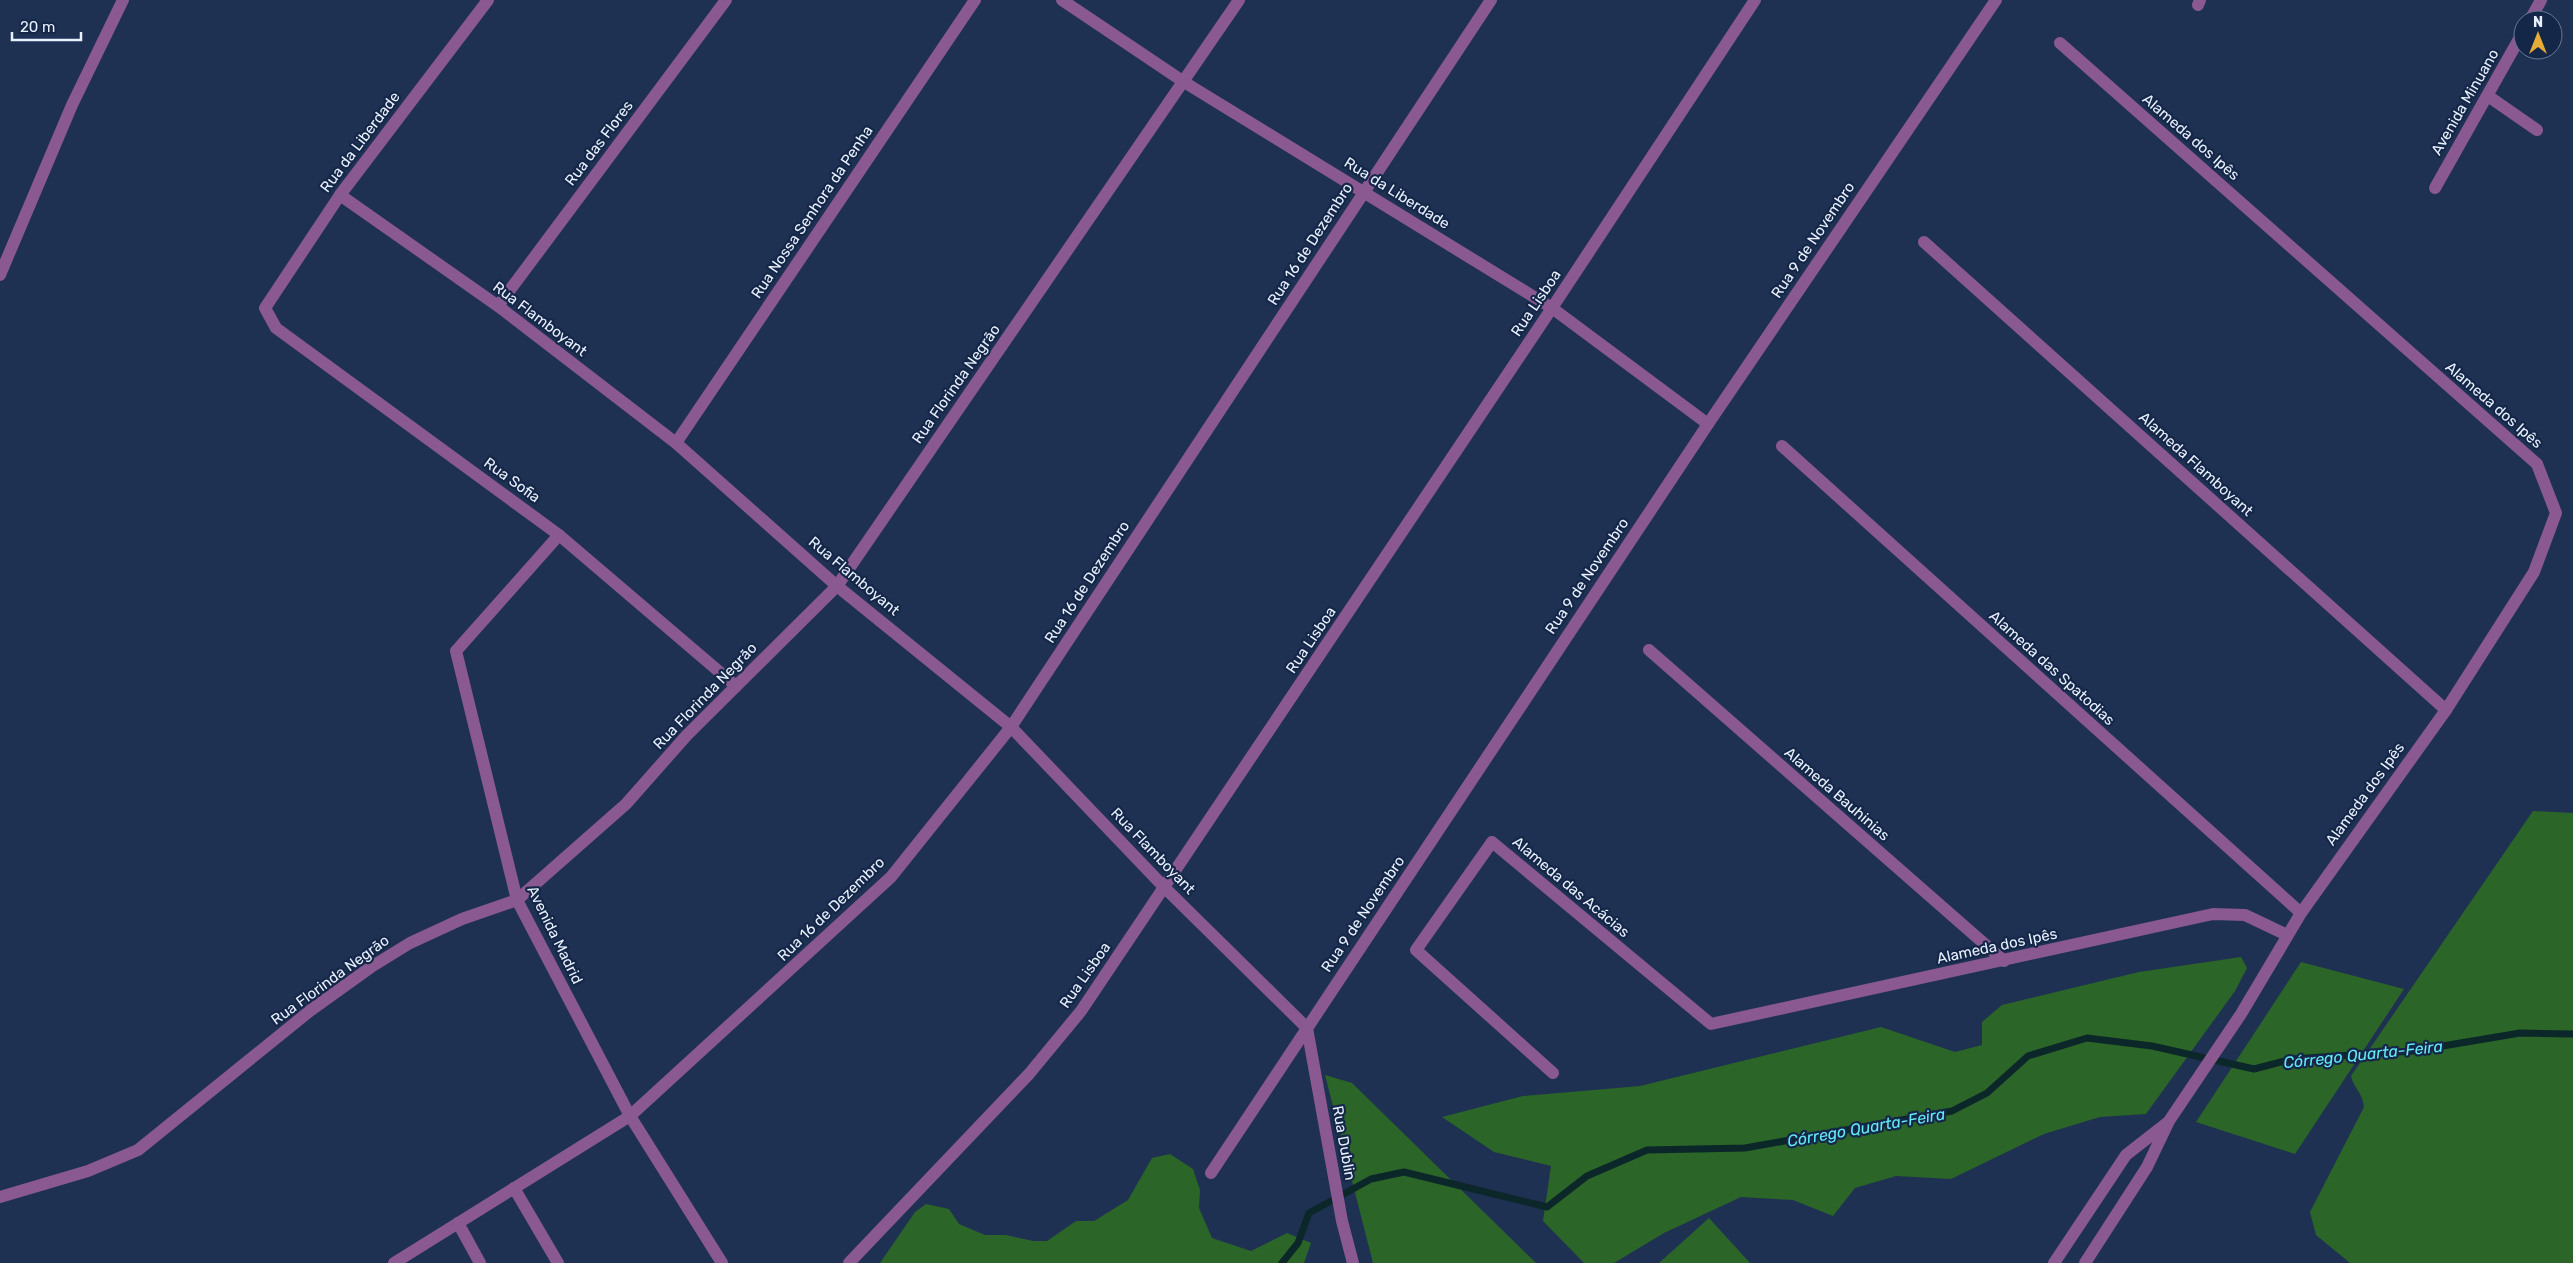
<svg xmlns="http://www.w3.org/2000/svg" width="2573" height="1263" viewBox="0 0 2573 1263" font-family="Rubik,sans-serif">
<rect width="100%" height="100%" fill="#1f3153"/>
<g fill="#2b6527">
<path d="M2533 811 2573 813V1263H2350L2316 1235 2310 1212 2364 1107C2362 1091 2354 1089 2351 1076Z"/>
<polygon points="2241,957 2247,968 2235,991 2146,1114 2100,1117 2044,1134 1951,1179 1896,1176 1855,1188 1833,1216 1793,1200 1741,1197 1664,1233 1614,1263 1584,1263 1543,1221 1551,1166 1494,1152 1442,1117 1523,1096 1640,1086 1881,1027 1955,1052 1982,1045 1982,1022 2002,1005 2139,972"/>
<polygon points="2301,962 2404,989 2295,1154 2196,1122"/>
<polygon points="1325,1075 1352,1083 1536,1263 1373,1263"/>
<polygon points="1170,1154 1193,1169 1200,1190 1199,1208 1212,1238 1251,1251 1287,1233 1311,1243 1304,1263 880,1263 915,1212 926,1204 949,1209 959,1224 985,1235 1006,1235 1033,1241 1047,1241 1076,1221 1094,1221 1128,1200 1152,1158"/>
<polygon points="1709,1218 1750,1263 1659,1263"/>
</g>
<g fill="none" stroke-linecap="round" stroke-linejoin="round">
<polyline stroke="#0c2729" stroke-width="7" points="1282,1263 1298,1243 1309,1213 1371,1179 1404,1172 1547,1207 1587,1176 1647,1150 1745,1148 1952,1111 1987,1093 2028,1056 2087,1038 2152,1046 2254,1069 2292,1059 2413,1051 2520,1033 2573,1034"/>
<g stroke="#8a5991" stroke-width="12">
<polyline points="488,0 340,195 265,308 276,328 559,535 736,686"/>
<polyline points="1062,0 1184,82 1552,308 1708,424"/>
<polyline points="2198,5 2200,0"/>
<polyline points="2530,20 2541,0"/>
<polyline points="2060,43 2537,464 2556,513 2534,572 2446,710 2301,913 2241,1014 2169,1121 2147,1167 2085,1263"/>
<polyline points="2488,96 2537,130"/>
<polyline points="2435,188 2523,32"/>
<polyline points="340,195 498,306 676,443 837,586 1011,727 1165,888 1307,1028"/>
<polyline points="1924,242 2446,710"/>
<polyline points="0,275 72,105 123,0"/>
<polyline points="498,306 726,0"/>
<polyline points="676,443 975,0"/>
<polyline points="1782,446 2301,913"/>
<polyline points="559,535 456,651 517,900 630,1116 722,1263"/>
<polyline points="1649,650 2004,961"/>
<polyline points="1307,1028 1342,1221 1353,1263"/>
<polyline points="1553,1073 1416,950 1492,842 1711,1024 2213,914 2245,915 2287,935"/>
<polyline points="1211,1173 1708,424 1996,0"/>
<polyline points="514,1188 558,1263"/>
<polyline points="0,1197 88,1171 138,1150 311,1010 371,967 410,943 462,919 517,900 626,804 687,735 837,586 1239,0"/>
<polyline points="458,1223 480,1263"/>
<polyline points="394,1263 630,1116 891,877 1011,727 1491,0"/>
<polyline points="849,1263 1029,1074 1081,1011 1552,308 1755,0"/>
<polyline points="2054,1263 2126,1155 2167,1123"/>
</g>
</g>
<g text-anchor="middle" stroke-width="4.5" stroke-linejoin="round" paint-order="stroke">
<g font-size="15" fill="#e8f0fd" stroke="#152748">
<text transform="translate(2465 102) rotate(-60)" y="5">Avenida Minuano</text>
<text transform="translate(2191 137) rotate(41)" y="5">Alameda dos Ipês</text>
<text transform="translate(360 142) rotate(-53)" y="5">Rua da Liberdade</text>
<text transform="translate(599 143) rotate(-53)" y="5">Rua das Flores</text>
<text transform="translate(1397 193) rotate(32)" y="5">Rua da Liberdade</text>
<text transform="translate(812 212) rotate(-56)" y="5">Rua Nossa Senhora da Penha</text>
<text transform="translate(1813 240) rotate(-56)" y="5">Rua 9 de Novembro</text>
<text transform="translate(1310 244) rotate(-57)" y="5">Rua 16 de Dezembro</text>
<text transform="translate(1536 303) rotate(-56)" y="5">Rua Lisboa</text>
<text transform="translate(540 319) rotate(37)" y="5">Rua Flamboyant</text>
<text transform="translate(956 384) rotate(-55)" y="5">Rua Florinda Negrão</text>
<text transform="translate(2494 405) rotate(41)" y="5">Alameda dos Ipês</text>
<text transform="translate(2196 464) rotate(42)" y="5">Alameda Flamboyant</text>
<text transform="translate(512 480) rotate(36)" y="5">Rua Sofia</text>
<text transform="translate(854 576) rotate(40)" y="5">Rua Flamboyant</text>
<text transform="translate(1587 576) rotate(-56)" y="5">Rua 9 de Novembro</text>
<text transform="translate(1087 582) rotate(-57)" y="5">Rua 16 de Dezembro</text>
<text transform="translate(1311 640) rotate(-56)" y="5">Rua Lisboa</text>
<text transform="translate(2052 668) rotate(42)" y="5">Alameda das Spatodias</text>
<text transform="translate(705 696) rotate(-46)" y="5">Rua Florinda Negrão</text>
<text transform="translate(1837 794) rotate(41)" y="5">Alameda Bauhinias</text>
<text transform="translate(2365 794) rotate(-54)" y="5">Alameda dos Ipês</text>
<text transform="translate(1153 851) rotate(46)" y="5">Rua Flamboyant</text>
<text transform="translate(1571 887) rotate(40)" y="5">Alameda das Acácias</text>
<text transform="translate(831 909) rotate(-44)" y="5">Rua 16 de Dezembro</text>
<text transform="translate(1363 914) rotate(-56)" y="5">Rua 9 de Novembro</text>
<text transform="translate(555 935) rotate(64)" y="5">Avenida Madrid</text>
<text transform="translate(1997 946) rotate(-12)" y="5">Alameda dos Ipês</text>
<text transform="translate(1085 975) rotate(-55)" y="5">Rua Lisboa</text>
<text transform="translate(330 980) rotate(-36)" y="5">Rua Florinda Negrão</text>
<text transform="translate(1344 1143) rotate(80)" y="5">Rua Dublin</text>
</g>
<g font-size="16" font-style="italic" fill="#64eaf5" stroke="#152748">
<text transform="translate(2363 1054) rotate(-6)" y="6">Córrego Quarta-Feira</text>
<text transform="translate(1866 1127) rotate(-10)" y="6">Córrego Quarta-Feira</text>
</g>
</g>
<g transform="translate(2538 35)"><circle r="24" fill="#152748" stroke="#697790"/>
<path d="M0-4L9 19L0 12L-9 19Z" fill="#e5ad35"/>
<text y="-8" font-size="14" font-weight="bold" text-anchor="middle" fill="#e8f0fd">N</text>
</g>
<path d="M12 32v8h69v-8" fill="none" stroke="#e8f0fd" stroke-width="2.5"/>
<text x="20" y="32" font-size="15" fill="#e8f0fd" stroke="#152748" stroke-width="4" paint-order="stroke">20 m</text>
</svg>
